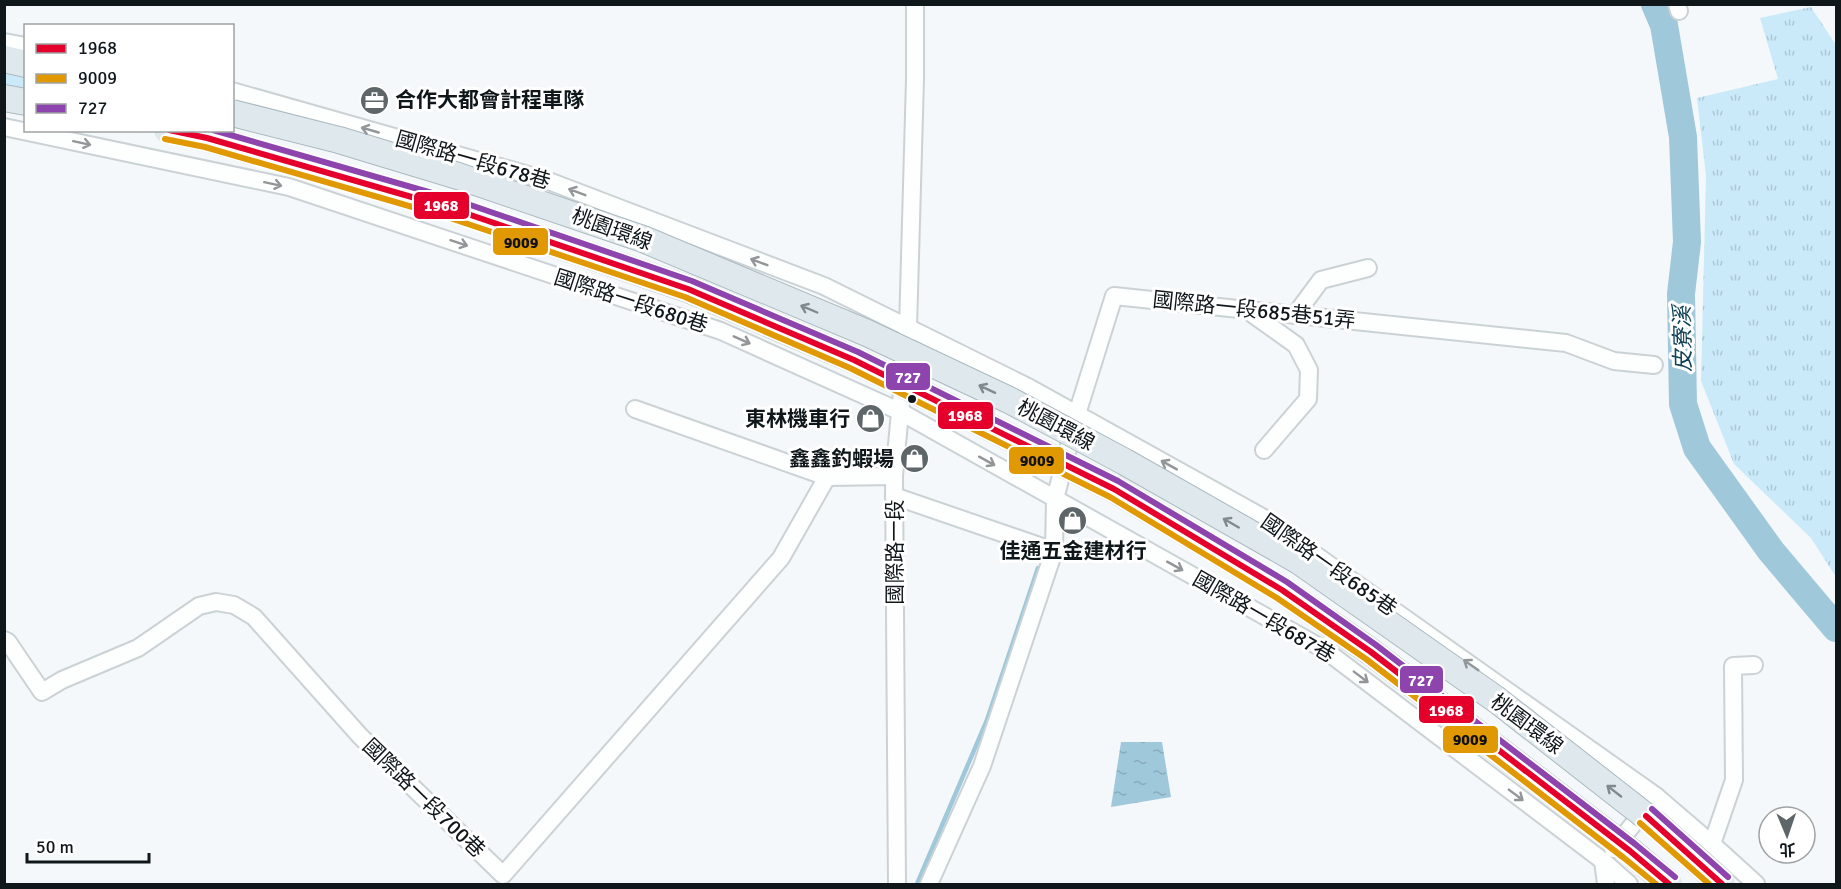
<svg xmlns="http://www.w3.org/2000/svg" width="1841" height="889" viewBox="0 0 1841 889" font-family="Signika,'Noto Sans TC',sans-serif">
<defs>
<pattern id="grass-tufts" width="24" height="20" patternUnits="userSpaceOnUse" patternTransform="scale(1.5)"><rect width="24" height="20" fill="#caeaf9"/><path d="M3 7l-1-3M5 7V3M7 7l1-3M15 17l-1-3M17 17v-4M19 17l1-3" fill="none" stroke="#acc8d5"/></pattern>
<pattern id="water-ripples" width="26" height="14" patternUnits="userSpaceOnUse" patternTransform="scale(1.5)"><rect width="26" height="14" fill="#9fc8db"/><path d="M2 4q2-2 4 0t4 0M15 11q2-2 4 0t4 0" fill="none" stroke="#88abbb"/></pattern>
</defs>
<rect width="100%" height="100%" fill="#f4f8fa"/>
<polygon fill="url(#grass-tufts)" points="1811,7 1836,45 1836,577 1811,538 1734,464 1701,381 1706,176 1697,98 1778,79 1760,18"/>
<polygon fill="#caeaf9" points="4,50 25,55 25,114 5,110"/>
<polygon fill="url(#water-ripples)" points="1121,742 1162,742 1171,797 1111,807"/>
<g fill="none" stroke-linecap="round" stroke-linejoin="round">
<polyline stroke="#9fc8db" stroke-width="4.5" points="917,884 987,720 1038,568"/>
<polyline stroke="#9fc8db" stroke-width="28" points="1655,4 1664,25 1683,137 1687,242 1681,294 1683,404 1697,448 1771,551 1836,628"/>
<defs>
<g id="minor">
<polyline points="1677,4 1679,11"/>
<polyline points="4,42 26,46"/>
<polyline points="232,91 546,180 824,286 1028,387 1262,517 1656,796 1613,849"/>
<polyline points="4,127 289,187 721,331 899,411 1325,650 1603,861 1629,884"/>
<polyline points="1247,310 1296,345 1309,370 1308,399 1264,450"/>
<polyline points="1295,315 1321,280 1368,268"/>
<polyline points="635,409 827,477 894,476"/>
<polyline points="894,496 1054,551"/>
<polyline points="4,640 8,642 42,692 62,680 138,648 199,606 216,602 234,605 254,617 360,736 503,875 781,558 827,477"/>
<polyline points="1656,796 1712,844 1756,884"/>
<polyline points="1712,844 1734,780 1733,666 1754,665"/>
<polyline points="1603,861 1606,884"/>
<polyline points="897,884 894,476 908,328 915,79 915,4"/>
<polyline points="929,884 982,766 1054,551 1055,499 1077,414 1114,296 1566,343 1614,361 1654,365"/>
</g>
<g id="highway">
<polyline points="4,59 26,64"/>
<polyline points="4,98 26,102"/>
</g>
</defs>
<use href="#minor" stroke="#cbd2d5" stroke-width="20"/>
<use href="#highway" stroke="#acb9bf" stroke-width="28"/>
<use href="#minor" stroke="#fdfefe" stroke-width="16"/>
<use href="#highway" stroke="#dfe9ed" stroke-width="26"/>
<defs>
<g id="highway-bridge">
<polyline points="232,113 339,140 458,176 643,239 867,333 1009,400 1125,462 1299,561 1497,700 1657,825 1722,884"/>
<polyline points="167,130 207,138 450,208 688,289 854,360 1114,489 1282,590 1371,652 1630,851 1669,884"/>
</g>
</defs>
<use href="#highway-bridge" stroke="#acb9bf" stroke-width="28" stroke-linecap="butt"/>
<use href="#highway-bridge" stroke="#dfe9ed" stroke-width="26"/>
<defs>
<g id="bus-1">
<polyline points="169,130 207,138 450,208 688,289 854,360 1114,489 1282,590 1371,652 1630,851 1669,884"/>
<polyline points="1646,816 1722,884"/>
</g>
<g id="bus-2">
<polyline points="165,139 205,147 447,217 685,297 850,368 1110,497 1277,598 1366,659 1624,858 1656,884"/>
<polyline points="1640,823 1709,884"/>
</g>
<g id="bus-3">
<polyline points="213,130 453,199 692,281 858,352 1118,481 1287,582 1376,645 1635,844 1675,877"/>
<polyline points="1652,809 1728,877"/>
</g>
</defs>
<use href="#bus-1" stroke="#fff" stroke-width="10"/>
<use href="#bus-2" stroke="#fff" stroke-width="10"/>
<use href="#bus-3" stroke="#fff" stroke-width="10"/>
<use href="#bus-1" stroke="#e4002b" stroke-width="6"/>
<use href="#bus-2" stroke="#e09803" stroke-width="6"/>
<use href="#bus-3" stroke="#8e44ad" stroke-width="6"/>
</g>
<defs><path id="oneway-shaft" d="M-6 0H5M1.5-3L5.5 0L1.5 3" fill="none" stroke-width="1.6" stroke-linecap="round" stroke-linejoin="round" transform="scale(1.5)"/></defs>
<g stroke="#929698">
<use href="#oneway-shaft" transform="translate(370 130) rotate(-164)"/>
<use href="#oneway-shaft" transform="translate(82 143) rotate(12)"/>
<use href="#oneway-shaft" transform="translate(273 184) rotate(12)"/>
<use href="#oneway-shaft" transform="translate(577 192) rotate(-159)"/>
<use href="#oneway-shaft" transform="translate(459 243) rotate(18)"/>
<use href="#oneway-shaft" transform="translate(759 262) rotate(-159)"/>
<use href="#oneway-shaft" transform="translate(742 340) rotate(24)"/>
<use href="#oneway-shaft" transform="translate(987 461) rotate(29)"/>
<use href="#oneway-shaft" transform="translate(1169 465) rotate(-151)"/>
<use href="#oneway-shaft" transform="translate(1175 566) rotate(29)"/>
<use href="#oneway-shaft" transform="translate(1471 665) rotate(-145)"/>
<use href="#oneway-shaft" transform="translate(1361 677) rotate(37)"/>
<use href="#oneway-shaft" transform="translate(1516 795) rotate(37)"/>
</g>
<g stroke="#818a8e">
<use href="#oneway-shaft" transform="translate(809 309) rotate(-157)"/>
<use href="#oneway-shaft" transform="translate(987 389) rotate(-155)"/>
<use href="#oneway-shaft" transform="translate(1231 523) rotate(-150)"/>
<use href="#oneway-shaft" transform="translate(1614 791) rotate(-142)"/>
</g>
<defs>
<symbol id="office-disc" viewBox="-11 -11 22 22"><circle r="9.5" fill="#5f6669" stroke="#fff"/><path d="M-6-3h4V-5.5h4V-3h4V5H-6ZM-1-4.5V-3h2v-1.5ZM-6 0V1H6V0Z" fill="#fff"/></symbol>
<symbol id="shop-disc" viewBox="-11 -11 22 22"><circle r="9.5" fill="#5f6669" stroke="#fff"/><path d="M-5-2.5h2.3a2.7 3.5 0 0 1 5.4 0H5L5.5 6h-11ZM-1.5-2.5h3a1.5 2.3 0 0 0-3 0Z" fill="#fff"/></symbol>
</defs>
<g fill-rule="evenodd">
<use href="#office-disc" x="358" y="84" width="33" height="33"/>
<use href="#shop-disc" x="854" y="402" width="33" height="33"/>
<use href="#shop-disc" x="898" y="442" width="33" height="33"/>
<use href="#shop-disc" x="1056" y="504" width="33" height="33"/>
</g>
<circle fill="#0f171b" stroke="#fff" stroke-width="2" cx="912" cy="399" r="5"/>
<g text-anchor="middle" stroke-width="6" stroke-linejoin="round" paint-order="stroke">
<g font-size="21" font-weight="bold" fill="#0f171b" stroke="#fff" text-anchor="end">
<text x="395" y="107" text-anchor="start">合作大都會計程車隊</text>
<text x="850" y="426">東林機車行</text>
<text x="894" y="466">鑫鑫釣蝦場</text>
<text x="1073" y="558" text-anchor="middle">佳通五金建材行</text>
</g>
<g font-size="21" fill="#0f171b" stroke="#fff">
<text transform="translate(473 160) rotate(16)" y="7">國際路一段678巷</text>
<text transform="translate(612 229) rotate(20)" y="7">桃園環線</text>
<text transform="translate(631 301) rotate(18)" y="7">國際路一段680巷</text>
<text transform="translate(1254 310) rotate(6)" y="7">國際路一段685巷51弄</text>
<text transform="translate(1056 425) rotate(28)" y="7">桃園環線</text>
<text transform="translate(895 552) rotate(-90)" y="7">國際路一段</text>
<text transform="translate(1329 565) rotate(35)" y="7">國際路一段685巷</text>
<text transform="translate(1264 617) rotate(30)" y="7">國際路一段687巷</text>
<text transform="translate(1527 724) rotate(37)" y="7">桃園環線</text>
<text transform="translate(424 798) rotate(44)" y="7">國際路一段700巷</text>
</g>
<g font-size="22" font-style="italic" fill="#104155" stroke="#fff">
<text transform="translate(1682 339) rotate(-91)" y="8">皮寮溪</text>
</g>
</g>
<g stroke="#fff" stroke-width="2">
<rect x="413" y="191" width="57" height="29" rx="6" fill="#e4002b"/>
<rect x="492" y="227" width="57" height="29" rx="6" fill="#e09803"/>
<rect x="885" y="362" width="46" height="29" rx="6" fill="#8e44ad"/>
<rect x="937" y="401" width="57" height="29" rx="6" fill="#e4002b"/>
<rect x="1008" y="446" width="57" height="29" rx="6" fill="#e09803"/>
<rect x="1399" y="665" width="45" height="29" rx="6" fill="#8e44ad"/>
<rect x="1418" y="695" width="57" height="29" rx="6" fill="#e4002b"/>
<rect x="1442" y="725" width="57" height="29" rx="6" fill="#e09803"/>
</g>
<g font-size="16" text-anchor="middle" font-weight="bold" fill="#fff">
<text x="441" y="211">1968</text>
<text x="908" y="383">727</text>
<text x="965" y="421">1968</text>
<text x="1421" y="686">727</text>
<text x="1446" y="716">1968</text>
</g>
<g font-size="16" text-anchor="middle" font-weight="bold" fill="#111">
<text x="521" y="248">9009</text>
<text x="1037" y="466">9009</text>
<text x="1470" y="745">9009</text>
</g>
<rect width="1841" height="889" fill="none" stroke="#0f171b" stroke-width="12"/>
<rect x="24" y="24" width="210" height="108" fill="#ffffff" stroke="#9fa2a4" stroke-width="1.5"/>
<rect x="36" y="44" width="30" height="9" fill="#e4002b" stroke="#9fa2a4" stroke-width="1.5"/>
<text x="78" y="54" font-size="18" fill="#0f171b">1968</text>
<rect x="36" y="74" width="30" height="9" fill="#e09803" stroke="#9fa2a4" stroke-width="1.5"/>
<text x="78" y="84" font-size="18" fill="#0f171b">9009</text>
<rect x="36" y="104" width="30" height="9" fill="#8e44ad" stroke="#9fa2a4" stroke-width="1.5"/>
<text x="78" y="114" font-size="18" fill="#0f171b">727</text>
<g transform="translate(1787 835) rotate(178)"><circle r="28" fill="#ffffff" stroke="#9fa2a4" stroke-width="1.5"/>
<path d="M0-4.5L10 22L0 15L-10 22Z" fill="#5f6669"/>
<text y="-9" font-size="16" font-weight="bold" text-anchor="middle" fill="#0f171b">北</text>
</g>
<path d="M27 853v9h122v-9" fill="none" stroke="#0f171b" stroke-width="3"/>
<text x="36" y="853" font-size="18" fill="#0f171b" stroke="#ffffff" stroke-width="4.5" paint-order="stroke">50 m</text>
</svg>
